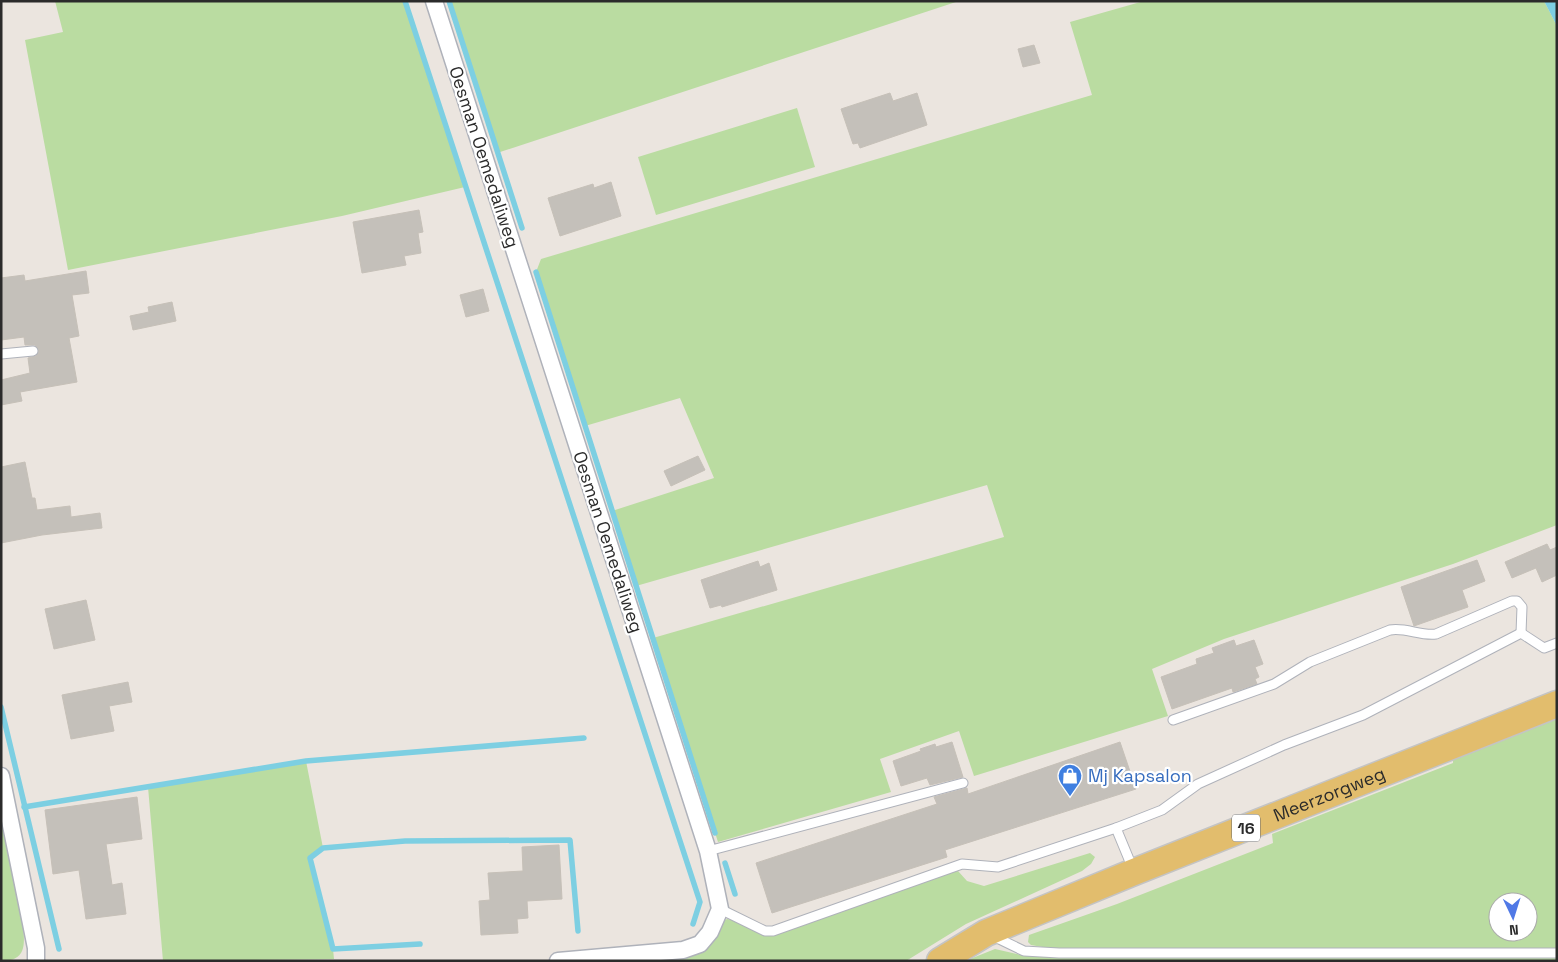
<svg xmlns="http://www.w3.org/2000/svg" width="1558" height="962" viewBox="0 0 1558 962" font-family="'Space Grotesk',sans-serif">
<rect width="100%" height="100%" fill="#ebe5df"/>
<g fill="#badca1" fill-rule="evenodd">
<polygon points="55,1 405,1 465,187 342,216 68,270 25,40 63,32"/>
<polygon points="449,1 959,1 497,153"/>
<polygon points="1144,1 1544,1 1557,26 1557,525 1453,564 1224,639 1152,669 1168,716 974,776 959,731 880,759 891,792 718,842 653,638 1004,537 987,485 636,586 612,511 714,478 680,398 585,426 536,272 541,259 1092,95 1070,22"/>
<polygon points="797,108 815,167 656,215 638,157"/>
<path d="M1557 715V949H1054L1031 945 1028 942 1029 935 1117 904 1273 843 1272 834 1453 763V755ZM1498 902H1528V932H1498Z"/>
<polygon points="306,761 323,848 310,859 333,949 334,959 163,961 148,787"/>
<path d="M1 810 23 926C25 945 26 961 1 961Z"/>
<polygon points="1090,853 1095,857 1091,864 1082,871 966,924 906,961 614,961 665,958 727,919 733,920 771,935 942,874 958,871 967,881 984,886"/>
<polygon points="995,949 1021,955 1060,958 1557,958 1557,961 965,961"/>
</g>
<polygon fill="#7dcfe2" points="1544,1 1557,1 1557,26"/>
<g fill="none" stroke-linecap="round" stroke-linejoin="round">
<g stroke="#7dcfe2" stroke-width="5.5">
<polyline points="405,1 700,902 693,924"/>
<polyline points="449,1 522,228"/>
<polyline points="536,272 715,833"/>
<polyline points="1,707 59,949"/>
<polyline points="24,807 306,761 584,738"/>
<polyline points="725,863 735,894"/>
<polyline points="420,944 333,949 310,858 323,848 405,841 570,840 578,931"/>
</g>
</g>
<g fill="#c4c0ba" stroke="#c6c0b8">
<polygon points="1034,45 1040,63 1023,67 1018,49"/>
<polygon points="890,93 893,101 917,93 927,125 860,148 858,143 853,144 841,109"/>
<polygon points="611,182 621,216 560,236 548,198 593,184 594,188"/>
<polygon points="419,210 423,232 418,233 421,253 404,256 406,265 362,273 353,222"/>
<polygon points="86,271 89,293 72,295 79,336 69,338 77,382 20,392 22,401 1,405 1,380 30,373 28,358 36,356 39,351 35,345 25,345 24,337 1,340 1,278 24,275 25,281"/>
<polygon points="483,289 489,311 466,317 460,295"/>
<polygon points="172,302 176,321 133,330 130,316 149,312 148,307"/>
<polygon points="698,456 705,470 671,486 664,471"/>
<polygon points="25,462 32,498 35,498 37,510 70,506 71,517 100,513 102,528 42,535 1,543 1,467"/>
<polygon points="1547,544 1550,550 1557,547 1557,575 1542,582 1536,568 1512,578 1505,562"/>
<polygon points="1477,560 1485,581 1462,590 1468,607 1414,626 1401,587"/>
<polygon points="758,561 760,567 769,563 777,590 722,607 721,605 710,608 701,580"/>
<polygon points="86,600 95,640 54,649 45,609"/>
<polygon points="1234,640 1236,646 1254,640 1263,664 1255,667 1259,677 1255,679 1257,684 1233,692 1232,688 1172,709 1161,677 1197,664 1196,659 1214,653 1212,648"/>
<polygon points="128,682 132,702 109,706 114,731 71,739 62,695"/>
<polygon points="952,742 963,777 930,785 927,778 901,786 893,761 921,751 920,749 935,744 936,747"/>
<polygon points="1120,742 1136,789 945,850 947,857 772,913 756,863 937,804 934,797 967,788 968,794"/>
<polygon points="137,797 142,839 106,844 112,885 122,883 126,914 86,919 79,870 53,874 45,810"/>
<polygon points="559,845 562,899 527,901 528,918 517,919 518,933 481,935 479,901 490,900 488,873 523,871 522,847"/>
</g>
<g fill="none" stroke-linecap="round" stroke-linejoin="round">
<defs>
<g id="lane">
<polyline points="1,354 33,351"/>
<path d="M1173 720 1274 684 1310 662 1390 630C1405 627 1420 636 1436 634L1512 601H1517L1522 607 1521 633"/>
<polyline points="708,851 963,783"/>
<polyline points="1133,869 1116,828 1162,810 1198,784 1284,745 1363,715 1521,633 1544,648 1557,643"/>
<polyline points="720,909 765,931 773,931 962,864 998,867 1116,828"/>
<polyline points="993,936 1024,951 1059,953 1557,953"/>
</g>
<g id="street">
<polyline points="434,1 708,851 720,909 710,932 700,944 683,950 558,961"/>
<polyline points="1,776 36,948 36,961"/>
</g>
<g id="primary">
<path id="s1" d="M940 961 986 933 1134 872 1557 704"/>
</g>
</defs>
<use href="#lane" stroke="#afb2ba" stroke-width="11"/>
<use href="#street" stroke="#afb2ba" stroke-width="19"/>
<use href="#primary" stroke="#c4c4c4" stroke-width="29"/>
<use href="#lane" stroke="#fff" stroke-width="9"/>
<use href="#street" stroke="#fff" stroke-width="16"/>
<use href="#primary" stroke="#e2bd6d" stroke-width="26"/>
</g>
<defs>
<symbol id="shop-pin" viewBox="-11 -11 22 30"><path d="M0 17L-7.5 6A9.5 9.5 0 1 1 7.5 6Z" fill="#3f7fe0" stroke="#fff"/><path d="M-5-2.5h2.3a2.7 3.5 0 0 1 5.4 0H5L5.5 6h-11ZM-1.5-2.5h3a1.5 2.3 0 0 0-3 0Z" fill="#fff"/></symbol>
</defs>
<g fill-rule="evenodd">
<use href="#shop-pin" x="1056" y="762" width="28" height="38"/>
</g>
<g text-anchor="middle" stroke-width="4.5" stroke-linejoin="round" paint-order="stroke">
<rect fill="#fff" stroke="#6b6b6b" stroke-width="1" x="1232" y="814.5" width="28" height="27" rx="4"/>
<g font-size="16" font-weight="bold" fill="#2b2b2b">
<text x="1246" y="834">16</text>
</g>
<g font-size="18" fill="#2b2b2b" stroke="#fff">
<text transform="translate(484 157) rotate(72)" y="6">Oesman Oemedaliweg</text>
<text transform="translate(608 542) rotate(72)" y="6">Oesman Oemedaliweg</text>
<text dy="6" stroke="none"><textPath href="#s1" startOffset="424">Meerzorgweg</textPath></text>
</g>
<g font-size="18" fill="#366cbe" stroke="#fff" text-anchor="start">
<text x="1088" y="782">Mj Kapsalon</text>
</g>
</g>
<rect width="1558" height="962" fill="none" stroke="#2b2b2b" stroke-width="5"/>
<g transform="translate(1513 917) rotate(176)"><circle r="24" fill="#ffffff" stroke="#aaaaaa"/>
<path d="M0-4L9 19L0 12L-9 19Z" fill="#5079e6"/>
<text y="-8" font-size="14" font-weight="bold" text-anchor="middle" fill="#2b2b2b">N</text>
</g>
</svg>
